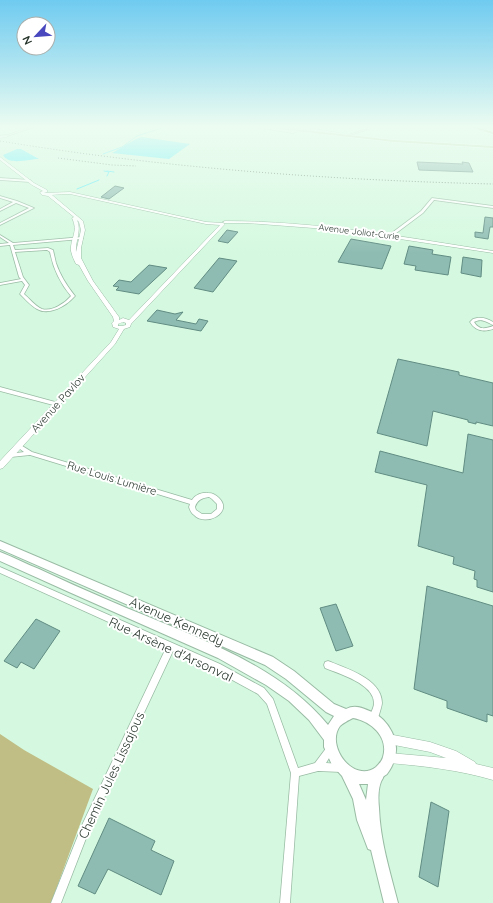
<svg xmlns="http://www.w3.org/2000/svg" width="493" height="903" viewBox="0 0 493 903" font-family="Quicksand,sans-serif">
<rect width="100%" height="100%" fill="#d5f9e0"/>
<polygon fill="#c0be84" points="0,734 24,750 93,789 51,903 0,903"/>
<g fill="#5aedfc">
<path d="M142 137 190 144 169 159 112 153C121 149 133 139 142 137Z"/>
<path d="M17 149H21L39 159C29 159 9 166 3 155Z"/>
</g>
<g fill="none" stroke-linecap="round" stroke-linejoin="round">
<g stroke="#5aedfc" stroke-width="1">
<polyline points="103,154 122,147 137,136 168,126"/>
<polyline points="104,171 109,172 107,176"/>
<polyline points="107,171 114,172"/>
<polyline points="77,189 99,180"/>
</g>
</g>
<g fill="#8fbcb2" stroke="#618c83">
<polygon points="417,162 463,164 462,162 469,163 473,172 419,170"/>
<polygon points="115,186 124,188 109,199 101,197"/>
<polygon points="485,217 493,218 493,227 490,227 488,239 475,237 475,232 483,233"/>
<polygon points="227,230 238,232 228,243 218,241"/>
<polygon points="351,239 391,246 382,269 338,262"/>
<polygon points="409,246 433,250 432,254 451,257 448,275 415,270 416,266 404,264"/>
<polygon points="463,257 482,260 481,277 461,273"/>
<polygon points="219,258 237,261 213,292 194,288"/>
<polygon points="149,265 167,268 139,294 116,290 119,287 113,286 119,280 131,282"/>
<polygon points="157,310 175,314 183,312 176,320 196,324 199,319 208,321 201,331 147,321"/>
<polygon points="398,359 459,372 459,375 493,383 493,426 476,422 476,424 468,422 468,420 433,411 427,446 377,433"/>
<polygon points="468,434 493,440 493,592 477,587 477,580 474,579 475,571 453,564 454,557 418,546 427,485 375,472 380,451 463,473"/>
<polygon points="427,586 493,606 493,716 487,714 487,722 447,708 447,701 414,689"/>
<polygon points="336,604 353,646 336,651 320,608"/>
<polygon points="36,619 60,631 34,669 21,662 17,668 4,661"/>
<polygon points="431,802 449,811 438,887 419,877"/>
<polygon points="109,818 155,841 151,850 174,861 161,895 108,869 95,894 78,886"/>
</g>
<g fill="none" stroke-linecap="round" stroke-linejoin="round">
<defs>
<g id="minor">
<polygon points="33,126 37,126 7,136 5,136"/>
<path d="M248 126H257L284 130 283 129C291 126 297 126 304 129L293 133ZM293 127 301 129C295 131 291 132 286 129Z"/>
<polygon points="369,126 371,126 369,129 350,135 348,135 367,129"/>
<polygon points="490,126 493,126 493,128"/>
<polygon points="0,178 30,180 31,181 30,182 0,180"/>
<polygon points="0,196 17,201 34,208 0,225 0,223 29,208 16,203 0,211 0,209 13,202 0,198"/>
<polygon points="432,198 493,206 493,208 434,200 423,213 391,237 389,237 389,235 421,211"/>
<path d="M0 235 13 243 82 237 83 238 81 239 13 245 15 250 48 248 53 250C54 254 55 259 56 263 60 275 67 286 75 296L74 297C66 306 49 316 37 309 31 306 25 299 20 294L25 285 22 281 0 285V283L21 279 19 277 10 245 0 246V244L9 243 0 237ZM47 250 50 252C53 268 60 283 71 296 65 303 52 312 42 309 35 306 29 298 24 294L29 285 23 277 15 252Z"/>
<path d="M477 318C483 317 488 319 493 322V325C486 322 482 318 474 322 479 330 485 329 493 326V329C484 332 475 331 470 322L473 319Z"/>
<polygon points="0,387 59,403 60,404 57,406 0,391"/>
<path d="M19 444 32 452 192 500C195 495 202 492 208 493 213 493 216 495 219 498 234 513 205 527 194 515 191 513 190 510 189 507L190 504 30 455 11 457 9 456 8 455 9 454 24 452 16 446 17 445ZM209 497 212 499 217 504V509L211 514H202L196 510 195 507C197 500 202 498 209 497Z"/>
<polygon points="0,567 220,664 264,688 273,699 298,768 315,763 327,747 330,746 333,747 334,750 326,763 341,764 344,765 345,768 344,771 341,772 318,771 299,776 290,903 280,903 291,773 267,704 258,694 214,670 173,651 90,828 61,903 51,903 83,823 166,648 0,573"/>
<path d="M328 661C346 668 382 679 382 703 382 706 378 718 377 721L374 722 371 721C368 714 374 710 374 703 374 684 340 674 325 668L324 665 325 662Z"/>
</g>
<g id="tertiary">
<polygon points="301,127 340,133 341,134 340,135 302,129"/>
<polygon points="7,135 7,137 0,138 0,136"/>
<path d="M0 157 34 183 47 190V192L44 193 70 192 206 222 223 223 225 224 131 324 130 327 124 329 115 344 3 468 0 469V461L111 342 119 329 113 327 112 323 114 321 113 317 88 281 79 265 76 264C74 260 72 256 71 251 70 238 79 232 72 218L74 217 48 196 42 195 40 192 43 191 32 185 0 160ZM62 194H70L206 224 220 225 129 320 123 318 119 320V317L93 281 81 258V248L85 230 83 221 52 195ZM77 220 79 222 81 230 76 252C75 241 82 231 77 220ZM123 322 126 323V325L122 326H118V324Z"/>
<path d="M225 221C315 221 404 237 493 251V253L340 230 247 223H224L223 222Z"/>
<path d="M388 734 430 742 456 751 475 762 476 764 493 768V780C459 770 424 766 389 763L385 762 384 758 385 754 389 753 446 758 430 752 384 743 383 739 384 735Z"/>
</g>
<path id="secondary" d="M0 541 273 657 294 671 334 704 346 709C355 704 363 708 372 712 389 720 401 742 394 760 393 765 390 770 387 774 386 775 383 776 383 778 378 785 378 799 379 808 380 840 390 872 398 903H384L371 850 368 849 357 820 353 799 342 776 332 765 324 747V740L309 720 289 701 266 685 218 658 69 592 0 561V552C13 557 26 564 39 569 62 580 85 590 108 600 183 633 275 660 328 725L334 716 326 712 286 679 265 665 0 549ZM353 718C371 721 389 737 383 757 382 761 379 764 376 767 354 784 325 746 340 726 343 723 349 720 353 718ZM359 784H368L366 800Z"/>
<polygon id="primary" points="267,126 394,140 493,146 493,148 394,142 251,126"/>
<polygon id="motorway" points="475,126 493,132 493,134 467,126"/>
</defs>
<use href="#minor" stroke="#99bba4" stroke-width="1.5"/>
<use href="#tertiary" stroke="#99bba4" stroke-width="1"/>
<use href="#secondary" stroke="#99bba4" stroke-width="2"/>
<use href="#primary" stroke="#fff" stroke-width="1"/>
<use href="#motorway" stroke="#fff" stroke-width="2"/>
<use href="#minor" fill="#fff" fill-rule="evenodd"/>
<use href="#tertiary" fill="#fff" fill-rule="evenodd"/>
<use href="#secondary" fill="#fff" fill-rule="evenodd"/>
<use href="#primary" fill="#bed8a7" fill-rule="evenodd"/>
<use href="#motorway" fill="#93be6c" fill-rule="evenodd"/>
<g stroke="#63796a" stroke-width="1" stroke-dasharray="1 2" stroke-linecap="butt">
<path d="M0 141C164 168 327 180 493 184"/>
<polyline points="58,158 112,165 136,166"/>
</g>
</g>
<linearGradient id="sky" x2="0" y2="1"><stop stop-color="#6fcbf0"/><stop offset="0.5" stop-color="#ecfcf1"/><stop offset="1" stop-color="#ecfcf1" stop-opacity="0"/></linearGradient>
<rect width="493" height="253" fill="url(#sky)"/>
<g text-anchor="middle" stroke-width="4" stroke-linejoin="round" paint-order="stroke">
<g font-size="9" fill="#27352c" stroke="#fff">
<text transform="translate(359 232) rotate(7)" y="3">Avenue Joliot-Curie</text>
</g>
<g font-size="11" fill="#27352c" stroke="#fff">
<text transform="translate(58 403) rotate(-48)" y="4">Avenue Pavlov</text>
<text transform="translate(112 478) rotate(17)" y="4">Rue Louis Lumière</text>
</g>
<g font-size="13" fill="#27352c" stroke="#fff">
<text transform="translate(177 621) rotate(24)" y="5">Avenue Kennedy</text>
<text transform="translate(171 649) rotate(25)" y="5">Rue Arsène d'Arsonval</text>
<text transform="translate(111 775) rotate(-65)" y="5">Chemin Jules Lissajous</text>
</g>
</g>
<g transform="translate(36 36) rotate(244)"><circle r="19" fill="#ffffff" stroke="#a9aeab"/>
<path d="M0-3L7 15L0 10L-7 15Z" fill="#4a48be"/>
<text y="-6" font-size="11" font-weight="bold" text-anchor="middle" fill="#27352c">N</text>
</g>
</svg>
